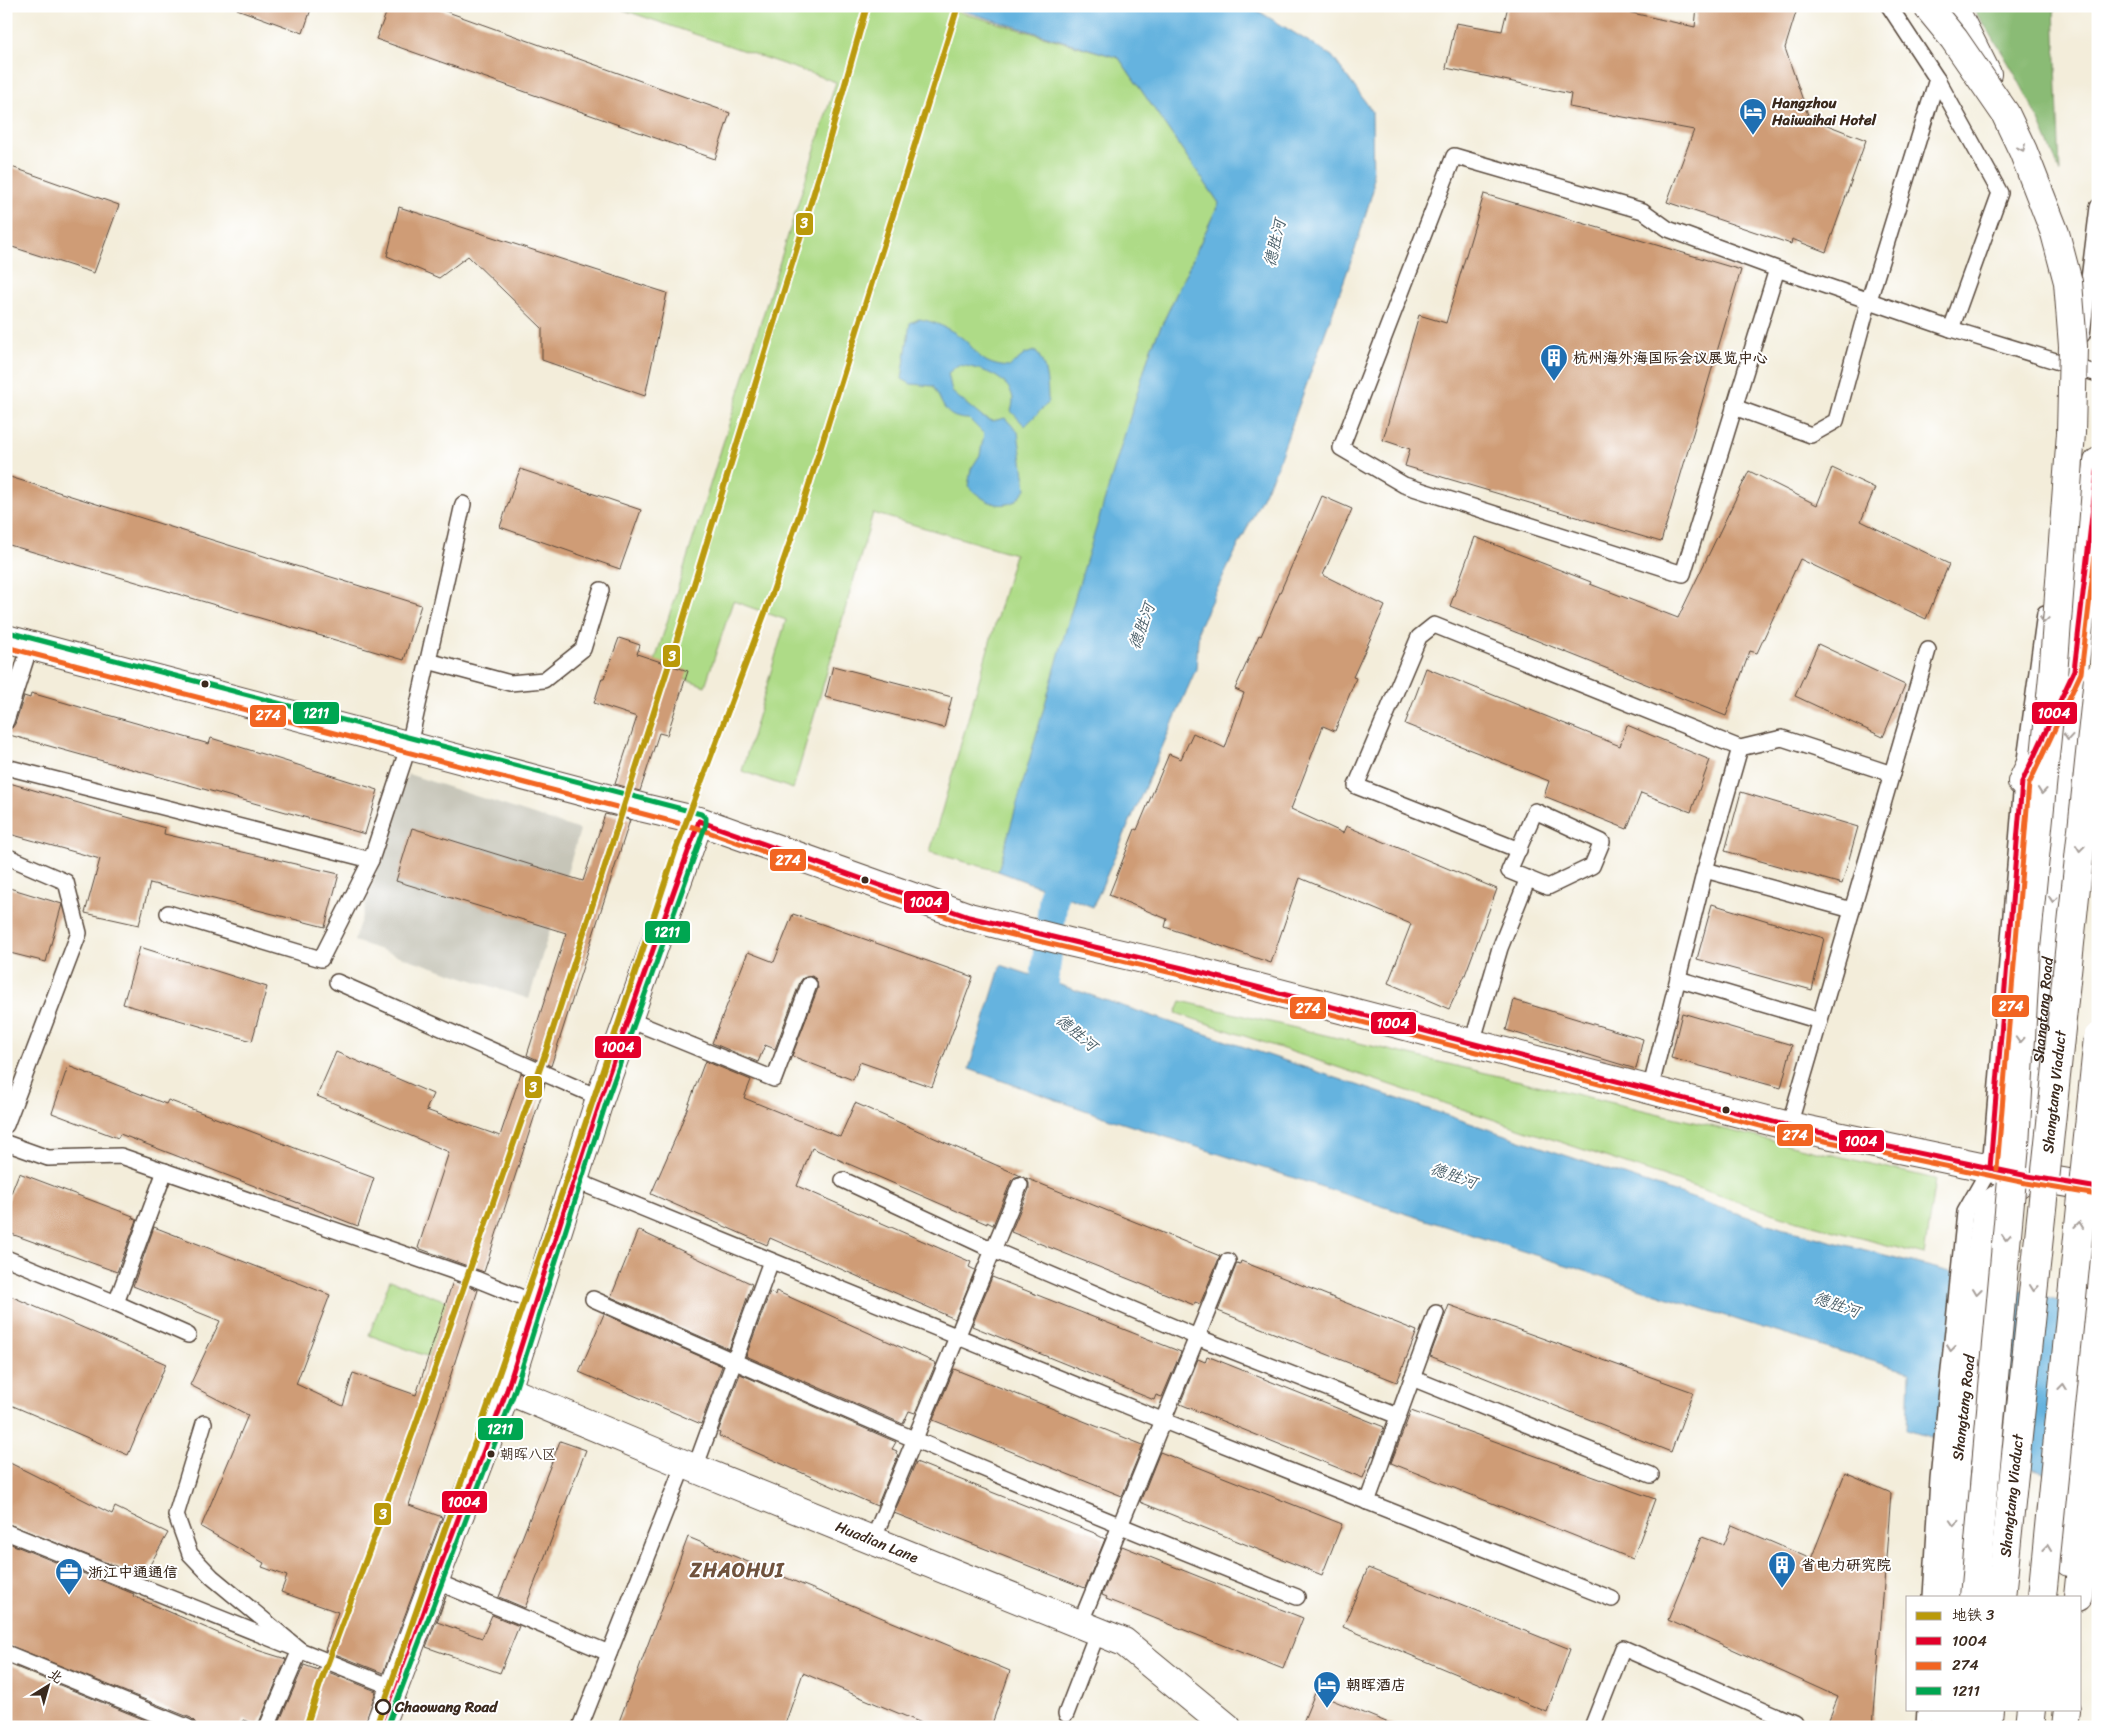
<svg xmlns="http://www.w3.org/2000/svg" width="2104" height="1733" viewBox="0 0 2104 1733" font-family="Sriracha,'LXGW WenKai TC',sans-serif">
<rect width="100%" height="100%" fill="#fff"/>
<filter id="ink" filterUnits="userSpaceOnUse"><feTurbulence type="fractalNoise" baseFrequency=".02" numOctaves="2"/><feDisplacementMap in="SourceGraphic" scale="10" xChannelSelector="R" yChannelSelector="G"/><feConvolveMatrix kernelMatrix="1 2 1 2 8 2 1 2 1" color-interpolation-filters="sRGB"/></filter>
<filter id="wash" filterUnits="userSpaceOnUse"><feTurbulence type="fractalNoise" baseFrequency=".0096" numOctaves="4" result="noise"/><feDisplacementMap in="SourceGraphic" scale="20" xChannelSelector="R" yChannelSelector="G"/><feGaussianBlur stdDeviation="1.12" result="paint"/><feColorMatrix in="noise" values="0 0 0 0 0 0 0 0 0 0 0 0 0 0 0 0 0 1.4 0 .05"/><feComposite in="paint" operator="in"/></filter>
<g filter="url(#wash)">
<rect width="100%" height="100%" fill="#f3edda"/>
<polygon fill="#c6c5b8" points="408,774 580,830 529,999 354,941"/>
<g fill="#aedb87" stroke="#748252">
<polygon points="612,6 938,6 1119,58 1219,203 1151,348 998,871 930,852 1015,554 873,513 793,789 742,771 786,620 733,601 705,686 653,667 836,82"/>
<polygon points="1181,1001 1935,1179 1924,1255 1787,1218 1176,1013"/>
<polygon points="390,1280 465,1308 445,1363 369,1335"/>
</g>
<path fill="#8abb74" stroke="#627249" d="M1968 6H2054L2060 173C2045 129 2024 88 2000 49 1990 34 1982 18 1968 6Z"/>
<g fill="#65b3df" stroke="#506e7e">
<polygon points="947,6 1245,6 1260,12 1332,56 1372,111 1373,190 1355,250 1276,469 1199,626 1196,669 1093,907 998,871 1076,594 1151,348 1219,203 1119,58"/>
<path d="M919 319C931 321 944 326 955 333 980 348 973 364 1009 367L1025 354 1035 351C1047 362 1048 388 1048 403L1025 426 1011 411C1012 408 1013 403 1013 399 1010 376 977 367 958 365L948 373 952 392 982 417 993 421 1005 418 1018 432 1026 489C1023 492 1019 498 1015 501 997 511 980 498 968 486L971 469 980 455 984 434 969 419C944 419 944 405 933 386L911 384 902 379 910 323Z"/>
<polygon points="1001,965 1784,1229 2098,1310 2098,1489 1907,1430 1909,1372 1760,1327 1113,1120 969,1069"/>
</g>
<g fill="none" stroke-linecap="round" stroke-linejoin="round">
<polyline stroke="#65b3df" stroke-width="29" points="1057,1016 1044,986 1057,862 1061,853"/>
</g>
<g id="blocks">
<g fill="#cf9c76">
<polygon points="238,6 312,6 303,33 237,9"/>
<polygon points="389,6 431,6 730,113 715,159 376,39"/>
<polygon points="1508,6 1601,6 1695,27 1697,6 1798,6 1785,48 1809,118 1866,140 1826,252 1792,239 1791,244 1667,202 1694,130 1569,107 1571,94 1446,68 1456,23 1502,31"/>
<polygon points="6,165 119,205 94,273 6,245"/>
<polygon points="1484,194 1741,270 1661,542 1405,466 1410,449 1383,440 1419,315 1446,323"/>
<polygon points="399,207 667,293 645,396 542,360 542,328 468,256 439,278 387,256"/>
<polygon points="1832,468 1875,488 1861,521 1949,564 1926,619 1800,559 1757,653 1750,651 1726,716 1450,606 1475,537 1591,582 1590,584 1678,618 1749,471 1817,505"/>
<polygon points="520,469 641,510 620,569 500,527"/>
<polygon points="10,477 421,605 404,660 6,544 6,488"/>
<polygon points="1322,496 1352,509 1323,575 1385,606 1353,677 1356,678 1335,731 1323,726 1291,809 1343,833 1346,826 1497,889 1465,975 1449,1009 1388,983 1411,924 1300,878 1271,963 1165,927 1167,919 1109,895 1135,829 1137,830 1169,754 1181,759 1193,733 1225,748 1244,693 1235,689 1259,635 1261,636"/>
<polygon points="619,638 640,645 637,654 688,671 667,735 659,733 640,791 615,784 637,717 594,703 602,678 604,678"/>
<polygon points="1818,644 1905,685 1883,737 1795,696"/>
<polygon points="833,666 952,697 944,728 825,697"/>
<polygon points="1426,668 1620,746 1627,725 1710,760 1691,812 1641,793 1627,829 1544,796 1549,781 1405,724"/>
<polygon points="31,693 209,744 211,738 378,790 365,834 6,734 6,730 12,728 15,724 24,696 30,698"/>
<polygon points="6,782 165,828 164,834 339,874 325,927 150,883 139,925 85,913 100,859 6,833"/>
<polygon points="1741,792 1858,827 1842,884 1725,851"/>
<polygon points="605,814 630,820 551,1066 527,1055 566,933 396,881 412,828 583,881"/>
<polygon points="6,887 62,904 46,962 6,952"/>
<polygon points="1712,904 1824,938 1812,990 1697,959"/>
<polygon points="793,914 973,977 932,1087 860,1062 853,1080 792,1056 818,988 816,979 812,976 803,978 800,982 775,1049 765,1045 758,1062 712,1043 748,952 774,962"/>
<polygon points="140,947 267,987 252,1041 123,1004"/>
<polygon points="1514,1000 1643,1039 1636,1069 1506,1030"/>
<polygon points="1682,1013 1792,1045 1781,1088 1671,1058"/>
<polygon points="336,1052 433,1094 426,1110 500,1136 521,1073 545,1084 484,1272 418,1248 449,1152 317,1096"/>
<polygon points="705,1061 751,1080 744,1098 840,1137 855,1103 1021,1176 1015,1177 1011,1181 993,1225 987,1222 987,1224 812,1148 797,1186 971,1262 969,1267 975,1270 955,1319 770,1238 767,1245 651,1194 679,1130"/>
<polygon points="68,1066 166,1104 168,1100 374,1178 358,1226 120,1134 118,1138 52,1113"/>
<polygon points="19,1173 133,1216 132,1218 137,1220 117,1272 6,1232 6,1206"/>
<polygon points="1026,1178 1220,1256 1200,1304 1195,1302 1194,1305 1011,1232 1029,1189 1029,1183"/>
<polygon points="154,1227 330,1295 296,1384 343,1406 353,1373 416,1395 453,1281 478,1290 409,1505 442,1517 383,1673 325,1650 338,1612 281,1592 287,1576 262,1567 264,1563 201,1527 248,1415 190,1385 220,1321 133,1286"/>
<polygon points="638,1230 752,1284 729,1349 611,1297"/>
<polygon points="1241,1261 1417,1331 1397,1382 1218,1311 1237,1263 1240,1264"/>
<polygon points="992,1277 1181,1352 1162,1397 1156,1395 1154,1400 972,1326"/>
<polygon points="776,1291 936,1363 915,1413 909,1411 903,1424 746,1356 770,1292 775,1295"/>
<polygon points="6,1294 166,1364 128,1455 6,1403"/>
<polygon points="1449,1305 1693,1392 1671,1452 1430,1356"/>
<polygon points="604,1314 722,1366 701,1424 579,1372"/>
<polygon points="1207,1356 1384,1427 1374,1456 1372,1455 1363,1478 1180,1404 1198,1359 1205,1362"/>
<polygon points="954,1369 1143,1445 1122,1496 933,1420"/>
<polygon points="740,1374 896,1442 892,1449 897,1451 896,1454 898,1455 877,1506 719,1436 720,1433 718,1432"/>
<polygon points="1411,1411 1655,1499 1633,1559 1391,1463"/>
<polygon points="560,1441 586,1450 525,1608 499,1597"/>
<polygon points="1160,1452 1342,1524 1322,1575 1140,1502"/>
<polygon points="6,1461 112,1514 115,1507 168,1533 143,1577 6,1523"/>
<polygon points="916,1462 1097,1534 1097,1535 1105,1539 1085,1588 894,1513"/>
<polygon points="1845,1473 1891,1493 1873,1727 1826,1727 1838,1697 1668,1620 1702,1537 1724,1545 1732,1525 1811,1559"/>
<polygon points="688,1537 1010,1671 991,1727 931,1727 803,1673 784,1727 617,1727"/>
<polygon points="6,1542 134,1594 133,1596 257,1650 286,1659 258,1725 243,1720 241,1727 196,1727 195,1722 191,1718 6,1644"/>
<polygon points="1122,1546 1303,1618 1283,1669 1106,1599 1107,1597 1102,1595"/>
<polygon points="1368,1568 1570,1649 1547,1712 1343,1627"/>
<polygon points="446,1596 437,1622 482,1638 492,1615 519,1626 500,1673 426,1647"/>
<polygon points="6,1663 162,1727 6,1727"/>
<polygon points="304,1665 318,1670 318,1668 376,1691 364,1727 277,1727"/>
<polygon points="1315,1693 1396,1726 1396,1727 1301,1727"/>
</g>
</g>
</g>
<g filter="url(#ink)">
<use href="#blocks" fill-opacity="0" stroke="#57473a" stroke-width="1"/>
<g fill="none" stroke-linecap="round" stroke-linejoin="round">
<defs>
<g id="service">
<polyline points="1889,6 1937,79 2000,193 1951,329"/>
<polyline points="1777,269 1683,574 1404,485 1341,448 1454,156 1643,211 1668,229 1777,269 1951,329 2098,374"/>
<polyline points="2082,335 2098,207"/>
<polyline points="1734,407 1811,435 1836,421 1869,300 1937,79"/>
<polyline points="428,661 510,683 544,680 583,649 601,590"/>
<polyline points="6,721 30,646"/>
<polyline points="6,767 371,860 409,745 463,504"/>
<polygon points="1535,811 1602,842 1592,866 1548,887 1509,871"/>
<polyline points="1519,850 1356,786 1419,637 1434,625 1740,748 1782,738 1892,774"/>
<polyline points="6,856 66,882 79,933 6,1125"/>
<polyline points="1705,870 1852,910"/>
<polyline points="168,913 321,959 371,860"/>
<polyline points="1678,979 1820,1021"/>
<polyline points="337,982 600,1098"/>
<polyline points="627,1019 774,1079 809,985"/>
<polyline points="1472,1043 1500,948 1528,878"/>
<polyline points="1650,1090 1705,870 1740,748"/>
<polyline points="1789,1126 1928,650"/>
<polyline points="6,1143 48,1158 121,1156 476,1279 535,1303"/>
<polyline points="574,1180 1164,1421 1612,1599"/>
<polyline points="843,1180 993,1250 1197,1337 1398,1416"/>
<polyline points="6,1258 116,1303 165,1171"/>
<path d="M593 1299C826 1403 1060 1503 1297 1597"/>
<polyline points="116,1303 188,1335"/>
<polyline points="1412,1378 1651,1475"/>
<polyline points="204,1423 176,1515 190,1554 212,1577 300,1650 267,1727"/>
<polyline points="695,1468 771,1261"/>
<polyline points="1367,1502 1436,1313"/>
<polyline points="6,1532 394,1688"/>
<polyline points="873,1540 1020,1185"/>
<polyline points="435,1581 609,1653"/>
<polyline points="1931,1597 1938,1479 1965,1212 1990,1168 2022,782 2045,613"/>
<polyline points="1080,1624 1228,1261"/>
<polyline points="6,1653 187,1727"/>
<polyline points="1066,1714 1098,1631"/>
<polyline points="580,1727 684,1464"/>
<polyline points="1592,1727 1623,1648 1794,1723"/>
<polyline points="1924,1727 1925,1709"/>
</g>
<g id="minor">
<path id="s1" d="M507 1390 684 1464 1124 1642 1227 1727"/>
</g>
<g id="tertiary">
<polyline points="6,639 644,808 699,821 969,917 1069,942 1191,970 1789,1126 2028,1176 2098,1188"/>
<polyline points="379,1727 507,1390 600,1098 699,821"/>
</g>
<g id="primary">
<polyline points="2022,782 2046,732"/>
<polyline points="2069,1562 2098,1255"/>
<path id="s2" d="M1950 1597 1956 1474 1987 1207 2028 1176 2074 671 2098 462"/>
<polyline points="1945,1727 1946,1709"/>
</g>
<g id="trunk">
<polyline points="1953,6 1987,74"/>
<polyline points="2078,1597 2098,1405"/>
<polyline points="1962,1727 1964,1709"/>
<polyline points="1987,1727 1989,1709"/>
<polyline points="2029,1727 2031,1709"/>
<polyline points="2065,1727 2067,1709"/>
</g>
</defs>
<use href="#service" stroke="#57473a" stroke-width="18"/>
<use href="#minor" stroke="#57473a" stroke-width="30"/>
<use href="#tertiary" stroke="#57473a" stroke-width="30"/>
<use href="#primary" stroke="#57473a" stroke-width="30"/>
<use href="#trunk" stroke="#57473a" stroke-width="30"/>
<use href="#service" stroke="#fff" stroke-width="15"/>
<use href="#minor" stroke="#fff" stroke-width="28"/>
<use href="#tertiary" stroke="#fff" stroke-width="28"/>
<use href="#primary" stroke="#fff" stroke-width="28"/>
<use href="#trunk" stroke="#fff" stroke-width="28"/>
<defs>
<g id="trunk-bridge">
<polyline points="1927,6 1954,39 2005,113 2023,151 2055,233 2068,282 2073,346 2071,433 2053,676 2026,948 2015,1146 1974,1597"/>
<path id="s3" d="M2001 1597 2098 678"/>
<polyline points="2042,1597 2098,1037"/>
</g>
</defs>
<use href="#trunk-bridge" stroke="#57473a" stroke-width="30" stroke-linecap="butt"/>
<use href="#trunk-bridge" stroke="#fff" stroke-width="28"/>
<defs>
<g id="bus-1">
<polyline points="699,821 969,917 1191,970 1789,1126 2028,1176 2098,1188"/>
<polyline points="1990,1168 2022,782 2074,671 2098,464"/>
<polyline points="379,1727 507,1390 600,1098 699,821"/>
</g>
<g id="bus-2">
<polyline points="6,647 697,828 967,924 1189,977 1787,1133 2026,1183 2097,1195"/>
<polyline points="1997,1169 2029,784 2081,673 2098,530"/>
</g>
<polyline id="bus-3" points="8,632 701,814 706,818 706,824 607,1100 514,1393 387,1727"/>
</defs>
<use href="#bus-1" stroke="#fff" stroke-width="9"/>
<use href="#bus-2" stroke="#fff" stroke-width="9"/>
<use href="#bus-3" stroke="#fff" stroke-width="9"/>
<use href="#bus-1" stroke="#e4002b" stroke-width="5"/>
<use href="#bus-2" stroke="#f26522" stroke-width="5"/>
<use href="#bus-3" stroke="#00a651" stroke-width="5"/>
<defs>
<g id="metro-1">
<polyline points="306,1727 320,1684 413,1432 546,1051 680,630 819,176 867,6"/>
<polyline points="376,1727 573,1161 676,849 772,594 803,504 958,6"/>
</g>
</defs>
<use href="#metro-1" stroke="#fff" stroke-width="10"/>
<use href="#metro-1" stroke="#ba9a0a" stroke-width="6"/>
</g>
<defs><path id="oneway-chevron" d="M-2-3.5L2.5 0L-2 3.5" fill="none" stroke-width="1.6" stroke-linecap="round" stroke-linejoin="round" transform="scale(1.25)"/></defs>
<g stroke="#a79f9a">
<use href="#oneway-chevron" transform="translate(2022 148) rotate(66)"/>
<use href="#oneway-chevron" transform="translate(2044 620) rotate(98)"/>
<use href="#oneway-chevron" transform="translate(2068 737) rotate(95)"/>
<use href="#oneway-chevron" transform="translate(2042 791) rotate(96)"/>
<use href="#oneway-chevron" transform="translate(2080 848) rotate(96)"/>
<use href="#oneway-chevron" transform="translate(2053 899) rotate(95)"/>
<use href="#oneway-chevron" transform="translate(2020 1040) rotate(93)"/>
<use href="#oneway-chevron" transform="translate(2079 1225) rotate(-84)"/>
<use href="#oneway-chevron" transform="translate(2006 1237) rotate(95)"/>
<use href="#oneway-chevron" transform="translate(2034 1288) rotate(96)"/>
<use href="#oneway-chevron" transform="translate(1977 1291) rotate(97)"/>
<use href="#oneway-chevron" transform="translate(1951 1348) rotate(96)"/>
<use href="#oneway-chevron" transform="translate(2063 1387) rotate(-84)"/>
<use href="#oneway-chevron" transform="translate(1954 1523) rotate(93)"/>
<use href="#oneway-chevron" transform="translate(2047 1548) rotate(-84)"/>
</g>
</g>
<defs>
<symbol id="hotel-pin" viewBox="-11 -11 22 30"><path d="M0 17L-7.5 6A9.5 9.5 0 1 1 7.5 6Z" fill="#1f6fb2" stroke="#fff"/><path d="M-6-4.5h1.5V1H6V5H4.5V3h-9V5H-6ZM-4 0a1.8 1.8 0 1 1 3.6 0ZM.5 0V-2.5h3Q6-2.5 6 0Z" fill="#fff"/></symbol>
<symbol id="building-pin" viewBox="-11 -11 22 30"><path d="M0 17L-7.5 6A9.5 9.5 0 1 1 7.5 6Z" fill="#1f6fb2" stroke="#fff"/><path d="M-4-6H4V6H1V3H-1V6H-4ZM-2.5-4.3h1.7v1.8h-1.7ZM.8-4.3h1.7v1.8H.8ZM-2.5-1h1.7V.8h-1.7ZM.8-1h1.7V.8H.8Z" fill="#fff"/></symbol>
<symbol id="office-pin" viewBox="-11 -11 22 30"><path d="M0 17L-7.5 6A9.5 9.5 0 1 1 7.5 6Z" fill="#1f6fb2" stroke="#fff"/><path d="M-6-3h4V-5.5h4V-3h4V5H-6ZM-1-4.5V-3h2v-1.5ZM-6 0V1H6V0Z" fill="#fff"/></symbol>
</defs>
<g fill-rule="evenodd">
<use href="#hotel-pin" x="1737" y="96" width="32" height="43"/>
<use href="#building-pin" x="1538" y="342" width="32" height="43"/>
<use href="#building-pin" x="1766" y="1549" width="32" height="43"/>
<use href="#office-pin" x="53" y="1556" width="32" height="43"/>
<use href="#hotel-pin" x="1311" y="1669" width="32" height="43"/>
</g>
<g fill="#3b2a1e" stroke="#fff" stroke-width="2">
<circle cx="205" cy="684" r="4.5"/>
<circle cx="865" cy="880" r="4.5"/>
<circle cx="1726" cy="1110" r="4.5"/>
<circle cx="491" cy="1454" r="4.5"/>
</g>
<circle fill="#fff" stroke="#3b2a1e" stroke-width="2.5" cx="383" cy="1707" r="7"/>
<g text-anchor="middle" stroke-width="4" stroke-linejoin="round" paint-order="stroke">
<g font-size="14" fill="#3b2a1e" stroke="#fff" text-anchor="start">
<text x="500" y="1459">朝晖八区</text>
</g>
<g font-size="15" font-weight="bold" fill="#3b2a1e" stroke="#fff" text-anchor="start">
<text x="1772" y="108">Hangzhou<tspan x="1772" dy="17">Haiwaihai Hotel</tspan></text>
<text x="1573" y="363">杭州海外海国际会议展览中心</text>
<text x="1801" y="1570">省电力研究院</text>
<text x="88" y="1577">浙江中通通信</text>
<text x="1346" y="1690">朝晖酒店</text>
</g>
<g font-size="15" fill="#3b2a1e" stroke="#fff">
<text dy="5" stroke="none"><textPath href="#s2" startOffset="610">Shangtang Road</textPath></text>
<text dy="5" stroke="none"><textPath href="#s3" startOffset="508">Shangtang Viaduct</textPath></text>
<text dy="5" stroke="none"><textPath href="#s2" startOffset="190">Shangtang Road</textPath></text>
<text dy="5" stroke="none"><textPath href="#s3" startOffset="102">Shangtang Viaduct</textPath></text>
<text dy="5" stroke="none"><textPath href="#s1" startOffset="400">Huadian Lane</textPath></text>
</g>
<g font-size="15" font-weight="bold" fill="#3b2a1e" stroke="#fff" text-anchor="start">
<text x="395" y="1712">Chaowang Road</text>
</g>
<g font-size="16" font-style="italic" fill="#4c616b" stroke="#fff">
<text transform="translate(1274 243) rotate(-77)" y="6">德胜河</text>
<text transform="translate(1141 626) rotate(-70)" y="6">德胜河</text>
<text transform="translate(1077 1032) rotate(40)" y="6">德胜河</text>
<text transform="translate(1454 1175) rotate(19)" y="6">德胜河</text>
<text transform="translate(1837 1304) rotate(19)" y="6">德胜河</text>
</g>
<g font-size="20" font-weight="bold" letter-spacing="1" fill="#6f523d" stroke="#fff">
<text x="737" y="1577">ZHAOHUI</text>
</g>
</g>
<g stroke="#fff" stroke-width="2">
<rect x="795" y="212" width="19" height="24" rx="5" fill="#ba9a0a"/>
<rect x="662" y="644" width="19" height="24" rx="5" fill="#ba9a0a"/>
<rect x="2031" y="701" width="47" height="24" rx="5" fill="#e4002b"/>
<rect x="292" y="701" width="48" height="24" rx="5" fill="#00a651"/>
<rect x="249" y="704" width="38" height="24" rx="5" fill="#f26522"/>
<rect x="769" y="848" width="38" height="24" rx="5" fill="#f26522"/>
<rect x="903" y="890" width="47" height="24" rx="5" fill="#e4002b"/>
<rect x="644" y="920" width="47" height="24" rx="5" fill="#00a651"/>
<rect x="1991" y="994" width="39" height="24" rx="5" fill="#f26522"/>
<rect x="1289" y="996" width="38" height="24" rx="5" fill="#f26522"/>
<rect x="1370" y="1011" width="47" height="24" rx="5" fill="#e4002b"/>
<rect x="594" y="1035" width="48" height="24" rx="5" fill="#e4002b"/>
<rect x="524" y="1075" width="19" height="24" rx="5" fill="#ba9a0a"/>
<rect x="1776" y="1123" width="38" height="24" rx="5" fill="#f26522"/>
<rect x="1838" y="1129" width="47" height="24" rx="5" fill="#e4002b"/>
<rect x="477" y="1417" width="47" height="24" rx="5" fill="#00a651"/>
<rect x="441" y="1490" width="47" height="24" rx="5" fill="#e4002b"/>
<rect x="373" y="1502" width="19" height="24" rx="5" fill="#ba9a0a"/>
</g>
<g font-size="14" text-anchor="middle" font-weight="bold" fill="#fff">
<text x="804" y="228">3</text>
<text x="672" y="661">3</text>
<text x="2054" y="718">1004</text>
<text x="316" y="718">1211</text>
<text x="268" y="720">274</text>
<text x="788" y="865">274</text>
<text x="926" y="907">1004</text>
<text x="667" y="937">1211</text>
<text x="2011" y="1011">274</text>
<text x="1308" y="1013">274</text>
<text x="1393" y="1028">1004</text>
<text x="618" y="1052">1004</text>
<text x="533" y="1092">3</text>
<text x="1795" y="1140">274</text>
<text x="1861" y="1146">1004</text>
<text x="500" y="1434">1211</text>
<text x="464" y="1507">1004</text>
<text x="383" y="1519">3</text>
</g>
<rect width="2104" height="1733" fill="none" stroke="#fff" stroke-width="25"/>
<rect x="1906" y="1596" width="175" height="115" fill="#ffffff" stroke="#b1aaa5"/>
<rect x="1916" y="1612" width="25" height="8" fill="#ba9a0a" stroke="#b1aaa5"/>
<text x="1952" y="1620" font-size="15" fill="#3b2a1e">地铁 3</text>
<rect x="1916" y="1637" width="25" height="8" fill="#e4002b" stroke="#b1aaa5"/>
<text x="1952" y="1646" font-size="15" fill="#3b2a1e">1004</text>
<rect x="1916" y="1662" width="25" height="8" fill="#f26522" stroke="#b1aaa5"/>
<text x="1952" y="1670" font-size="15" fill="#3b2a1e">274</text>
<rect x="1916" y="1687" width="25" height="8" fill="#00a651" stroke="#b1aaa5"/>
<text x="1952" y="1696" font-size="15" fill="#3b2a1e">1211</text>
<g transform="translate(48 1686) rotate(37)" stroke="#ffffff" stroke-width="4" paint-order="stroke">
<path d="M0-4L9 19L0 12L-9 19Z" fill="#3b2a1e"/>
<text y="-8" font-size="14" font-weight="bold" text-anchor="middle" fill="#3b2a1e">北</text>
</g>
</svg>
